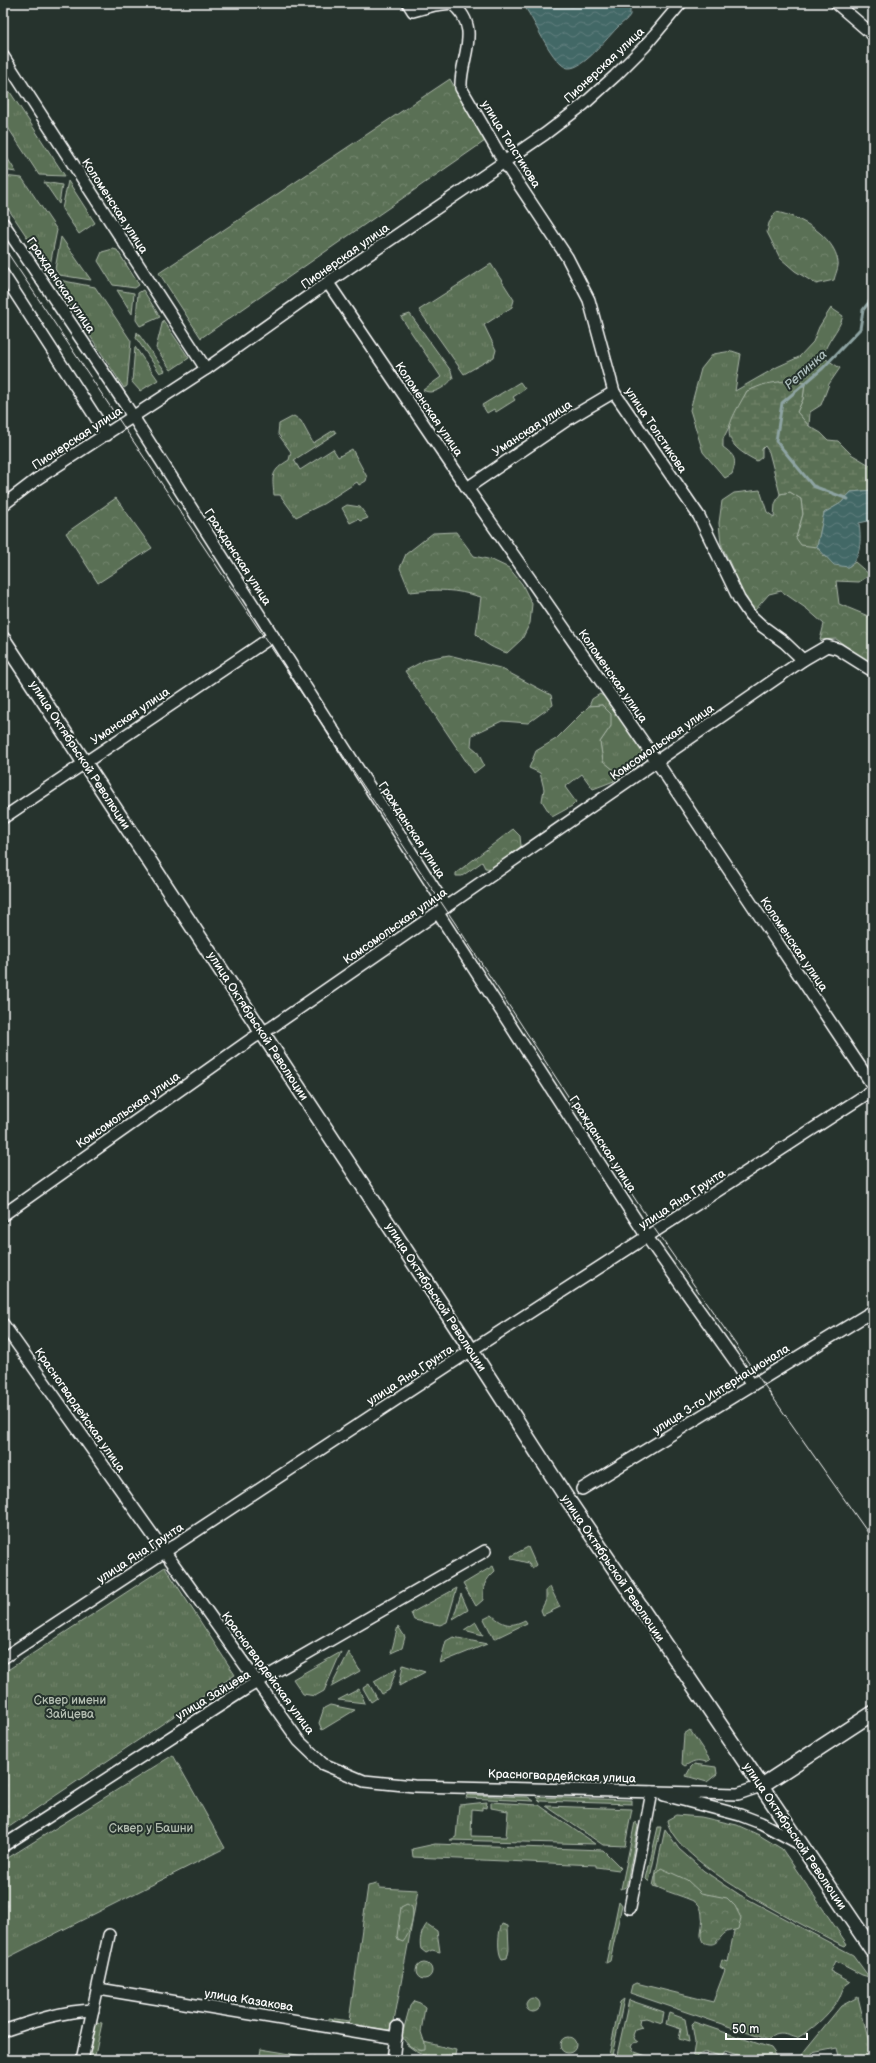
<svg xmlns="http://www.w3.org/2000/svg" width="876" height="2063" viewBox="0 0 876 2063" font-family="'Balsamiq Sans',sans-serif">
<defs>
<pattern id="grass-tufts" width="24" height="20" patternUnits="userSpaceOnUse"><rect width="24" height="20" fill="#5a7054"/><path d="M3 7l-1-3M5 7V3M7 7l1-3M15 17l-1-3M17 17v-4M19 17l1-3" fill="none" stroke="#73856e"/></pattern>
<pattern id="forest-crowns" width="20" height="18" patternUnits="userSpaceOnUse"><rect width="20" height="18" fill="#5a7054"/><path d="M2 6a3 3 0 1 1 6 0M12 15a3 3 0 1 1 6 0" fill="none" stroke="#73856e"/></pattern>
<pattern id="wetland-marsh" width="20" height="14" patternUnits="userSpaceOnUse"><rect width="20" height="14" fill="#5a7054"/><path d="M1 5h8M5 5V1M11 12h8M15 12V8" fill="none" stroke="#73856e"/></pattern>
<pattern id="water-waves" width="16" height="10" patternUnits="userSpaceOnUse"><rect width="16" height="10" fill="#426766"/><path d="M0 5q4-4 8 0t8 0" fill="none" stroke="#5e7e7d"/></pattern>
</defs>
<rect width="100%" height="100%" fill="#26332d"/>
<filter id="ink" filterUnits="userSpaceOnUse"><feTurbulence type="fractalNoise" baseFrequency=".025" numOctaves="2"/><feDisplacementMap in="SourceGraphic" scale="8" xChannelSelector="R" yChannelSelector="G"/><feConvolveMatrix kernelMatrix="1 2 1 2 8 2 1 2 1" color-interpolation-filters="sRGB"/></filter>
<g filter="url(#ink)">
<g fill="url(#grass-tufts)" stroke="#acb8aa">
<polygon points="10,92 65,176 39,175 3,120 5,95"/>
<polygon points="3,151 16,172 3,170"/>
<polygon points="3,176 22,178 57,230 49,270 3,201"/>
<polygon points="68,181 95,223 79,234 62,209"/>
<polygon points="44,182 62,185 59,204"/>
<polygon points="61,237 91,280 59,275 55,269"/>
<polygon points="113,249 117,250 139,285 135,288 113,285 98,261 102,252"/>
<polygon points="491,264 514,300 512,307 484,325 496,350 494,357 464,374 419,310"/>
<polygon points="59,280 95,287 131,341 127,386 124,388 55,282"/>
<polygon points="117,290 134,293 132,314"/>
<polygon points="143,290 160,317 140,326 136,320 138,293"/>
<path d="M831 308 843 316C839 331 826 341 823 357L840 368 829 384 821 405 810 412 809 426 797 412 803 399 805 383C783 381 767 384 747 391L723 439V447C735 456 737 459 732 474L725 478 703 452 690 410 701 369 713 354 732 351 741 354 735 391 777 367 799 357 813 342 819 327Z"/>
<path d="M410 314 451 371 453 378C446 387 433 396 423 390L441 377 401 317Z"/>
<polygon points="163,320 189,358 171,370 156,348"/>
<polygon points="137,332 165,371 160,373 136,338"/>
<polygon points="135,347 158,380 140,391 132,382"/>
<polygon points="520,382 525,389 513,397 515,400 496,412 494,409 487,413 482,405"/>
<path d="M294 416 301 421 313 443 334 430 336 433 294 460 300 470 333 449 338 457 352 449 367 477 366 481 359 485 357 482 323 504 296 517 280 495H274C272 475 271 471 289 460L291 452 278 434 279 424Z"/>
<polygon points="347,505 360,507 368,518 360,521 358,519 350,523 342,508"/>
<polygon points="600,694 608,699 631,734 642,746 643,754 640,763 614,781 615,771 603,762 600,742 611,726 602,705 589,706 592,699"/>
<polygon points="528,1547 536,1565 532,1568 528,1563 512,1559 511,1556"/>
<path d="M493 1566 495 1571C485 1580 482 1587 483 1600L476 1606 463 1584Z"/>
<polygon points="165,1567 235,1675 3,1831 3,1673"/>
<polygon points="550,1587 560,1607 543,1615 541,1610 546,1600 546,1590"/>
<polygon points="457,1588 447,1622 440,1625 414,1620 411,1613"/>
<polygon points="461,1594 468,1610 453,1619"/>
<path d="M492 1615C504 1626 511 1627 525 1620L527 1623 494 1639 484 1619Z"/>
<polygon points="476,1622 483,1635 464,1630"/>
<polygon points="398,1626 405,1637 402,1648 391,1653"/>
<polygon points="453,1637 487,1644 440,1663 446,1641"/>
<polygon points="341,1652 324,1691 315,1696 303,1694 293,1679"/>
<polygon points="349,1652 360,1671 331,1687"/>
<polygon points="403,1665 425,1672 399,1686"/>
<polygon points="397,1668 389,1690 382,1694 374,1681"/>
<polygon points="369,1684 377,1698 371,1702 363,1688"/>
<polygon points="359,1689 365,1703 338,1700"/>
<polygon points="330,1705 355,1710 322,1730 319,1723 324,1708"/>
<path d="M690 1730 710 1760 706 1762C697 1759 693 1761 685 1766L682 1764 684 1734Z"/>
<polygon points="173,1755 225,1848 3,1960 3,1861"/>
<polygon points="694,1764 716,1767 717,1774 707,1782 686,1776 691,1767"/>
<polygon points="467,1795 528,1797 534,1801 466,1798"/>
<polygon points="536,1797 629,1800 632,1800 632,1804 540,1801"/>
<polygon points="487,1802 486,1808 482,1807 482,1810 472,1809 471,1836 506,1837 508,1811 491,1808 491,1802 539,1805 595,1844 450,1840 456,1837 459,1805"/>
<polygon points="546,1806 632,1809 625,1846 603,1845"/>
<path d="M676 1815 701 1817 737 1825 759 1835 782 1849 847 1944 845 1946 840 1944C801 1924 674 1863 667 1820Z"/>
<polygon points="635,1822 638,1826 626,1887 621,1889"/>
<polygon points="658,1827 661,1827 649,1882 646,1879"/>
<path d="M665 1829 679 1849 704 1871 740 1895 853 1955 869 1977 862 1975 835 1961 830 1971 850 1982C841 1987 842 1995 837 2002 826 2017 813 2029 797 2038 788 2035 777 2030 769 2040L630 1993 632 1985 636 1983 713 2002 725 1970 720 1967 722 1960 728 1962 738 1910 653 1886Z"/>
<polygon points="435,1844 603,1850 621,1868 619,1870 596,1867 596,1865 413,1857 412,1849"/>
<polygon points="377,1884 380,1888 418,1890 393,2027 388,2030 329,2021 329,2018 349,2021 368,1886"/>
<polygon points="619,1901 622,1905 610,1961 606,1963"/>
<polygon points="858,1997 873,2060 840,2060 837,2048 812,2053 814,2060 797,2060 841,2006"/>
<polygon points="624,1999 611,2060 608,2060 620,2002"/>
<polygon points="629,2000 664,2012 662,2023 646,2018 640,2019 639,2024 642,2028 635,2030 633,2035 635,2040 638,2042 633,2043 631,2047 635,2052 658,2060 616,2060"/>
<polygon points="669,2013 685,2019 689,2042 679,2039 681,2029 666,2024"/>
<polygon points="96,2022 102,2023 94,2060 88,2060"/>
<path d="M694 2022 771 2048 776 2055V2060H753L725 2051 722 2057C713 2054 702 2048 696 2059L693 2055 695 2042 692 2024Z"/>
<path d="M424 2042 456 2050 454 2060C434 2060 422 2057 406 2044L422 2051 425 2044Z"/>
<polygon points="261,2049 315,2058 315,2060 259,2060"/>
</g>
<g fill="url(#forest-crowns)" stroke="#acb8aa">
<polygon points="450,79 485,141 201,338 159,273"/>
<path d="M776 212C799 216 835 236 838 262 839 267 835 275 834 280L816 284 795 271 780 258 767 232 769 223Z"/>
<polygon points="760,490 767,512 774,517 775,504 780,494 790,492 801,499 803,514 796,538 817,547 824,556 848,567 855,562 870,575 859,582 836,581 839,604 873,618 873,665 836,639 820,640 824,624 807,609 781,591 769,594 755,610 739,594 733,570 721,544 719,523 722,501 734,493"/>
<polygon points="116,498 152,548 98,583 66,533"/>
<path d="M456 532 474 556 492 560 509 568 522 584 532 604 530 623 522 639 507 653C494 649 485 644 476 634L481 597C454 589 439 589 410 592L400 568 406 554 433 533Z"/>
<polygon points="449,655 500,668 551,695 553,705 528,723 502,721 472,735 471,746 477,751 484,765 474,773 405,671 427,659"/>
<polygon points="602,705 611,714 611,726 600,742 603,761 615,771 614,781 593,789 582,774 565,787 576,802 572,806 552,817 542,801 544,789 540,773 529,768 536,751 556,739 589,706"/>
<path d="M513 829 520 836 521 846C513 856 499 871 485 868L482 862 462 876H456V873Z"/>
<path d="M661 1868 687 1880 701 1893 727 1898 735 1906 741 1918 738 1929C734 1931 729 1930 725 1933 717 1940 716 1948 703 1942 698 1934 704 1926 702 1917 702 1913 701 1908 699 1905 695 1899 664 1892 656 1886V1874Z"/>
<path d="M407 1904 412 1907C415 1916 410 1934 403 1942L398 1940 397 1936 401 1907Z"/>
<path d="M427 1924 437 1931 440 1952 432 1950 426 1953 421 1949C419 1941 421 1931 427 1924Z"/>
<path d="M502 1924 508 1926 509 1949 507 1958 502 1959C497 1953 498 1931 502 1924Z"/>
<circle cx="424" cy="1971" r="8"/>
<circle cx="533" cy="2005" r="7"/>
<path d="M414 2001 420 2003 425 2007 421 2032 425 2044V2050C416 2052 404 2044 402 2035L410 2006Z"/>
<circle cx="568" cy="2045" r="8"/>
</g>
<path fill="url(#wetland-marsh)" stroke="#acb8aa" d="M785 381 805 383 803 399 797 412 809 426 821 433 828 440 838 441 851 454 873 467V490L851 492 841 503 824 513 817 547 801 545 796 538 803 514 801 499 790 492 780 494 769 452 765 446 762 449V457L757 461C715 440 728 425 747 391L765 384Z"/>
<g fill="url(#water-waves)" stroke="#8ea4a3">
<path d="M522 3H630V15C627 20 623 22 619 26 609 35 580 75 565 67 549 58 534 18 522 3Z"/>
<path d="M873 490V525L868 521 859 523C861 539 862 557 848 567L834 565 817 547 824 513 841 503 851 492Z"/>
</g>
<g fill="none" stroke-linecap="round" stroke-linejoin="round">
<polyline stroke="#8ea4a3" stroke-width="3" points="848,499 813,486 776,441 782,403 823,368 860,329 863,310 873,297"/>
<defs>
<g id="minor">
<path d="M408 3 413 11 435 5 451 3C484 28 459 59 461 88L504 162 567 257 589 300 614 392 699 516 739 599 750 615 762 626 784 642 803 660"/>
<polyline points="836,3 873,35"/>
<polyline points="3,56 206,369"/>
<polyline points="3,223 123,401 446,907"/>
<polyline points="3,274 107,435"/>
<polyline points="328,283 467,488 657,762 873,1086"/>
<polyline points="467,488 570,418 614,392"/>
<polyline points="3,505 37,479 206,369 334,278 545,134 583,105 615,76 645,46 681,3"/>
<polyline points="3,818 273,636"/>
<polyline points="438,913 647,1237 752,1385"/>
<polyline points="3,1215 253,1038 272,1027 803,660 827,646 838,649 873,671"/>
<polyline points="3,1324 299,1741 323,1764 364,1781 414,1786 738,1794 761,1786"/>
<polyline points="582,1489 873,1311"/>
<polyline points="3,1658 461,1357 873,1090"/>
<polyline points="664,1795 740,1815 761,1823 800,1844"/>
<polyline points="3,1846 247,1688 485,1551"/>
<polyline points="630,1908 652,1792"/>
<polyline points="99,1989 396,2038"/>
<path d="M3 2031C33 2021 62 2011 93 2010"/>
<polyline points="82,2060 109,1935"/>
<polyline points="393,2060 397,2027"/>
</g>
<g id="major">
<polyline points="3,639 462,1336 566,1497 873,1951"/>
<polyline points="761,1786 873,1713"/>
</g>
</defs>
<use href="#minor" stroke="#fff" stroke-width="14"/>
<use href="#major" stroke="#fff" stroke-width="17"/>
<use href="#minor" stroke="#26332d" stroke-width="11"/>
<use href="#major" stroke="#26332d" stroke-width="14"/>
<polyline stroke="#fff" stroke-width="1" points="3,246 459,929 656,1231 873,1540"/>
</g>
</g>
<g text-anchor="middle" stroke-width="4" stroke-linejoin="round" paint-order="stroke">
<g font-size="12" fill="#fff" stroke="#26332d">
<text transform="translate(604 65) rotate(-43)" y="4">Пионерская улица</text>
<text transform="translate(511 144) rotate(58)" y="4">улица Толстикова</text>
<text transform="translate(115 206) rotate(57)" y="4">Коломенская улица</text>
<text transform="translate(345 256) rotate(-35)" y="4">Пионерская улица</text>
<text transform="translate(61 285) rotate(56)" y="4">Гражданская улица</text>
<text transform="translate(429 409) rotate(56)" y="4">Коломенская улица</text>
<text transform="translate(532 428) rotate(-33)" y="4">Уманская улица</text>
<text transform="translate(656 430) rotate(56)" y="4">улица Толстикова</text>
<text transform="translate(77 438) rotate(-33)" y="4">Пионерская улица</text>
<text transform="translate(238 557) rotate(57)" y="4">Гражданская улица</text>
<text transform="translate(613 676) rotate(55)" y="4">Коломенская улица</text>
<text transform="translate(130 716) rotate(-34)" y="4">Уманская улица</text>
<text transform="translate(662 742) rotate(-35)" y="4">Комсомольская улица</text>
<text transform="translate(80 755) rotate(57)" y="4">улица Октябрьской Революции</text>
<text transform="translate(412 830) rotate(57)" y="4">Гражданская улица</text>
<text transform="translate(395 926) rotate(-35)" y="4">Комсомольская улица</text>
<text transform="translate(794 944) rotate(56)" y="4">Коломенская улица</text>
<text transform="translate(258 1026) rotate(57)" y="4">улица Октябрьской Революции</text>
<text transform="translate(128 1110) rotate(-35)" y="4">Комсомольская улица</text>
<text transform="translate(603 1144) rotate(57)" y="4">Гражданская улица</text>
<text transform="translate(682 1199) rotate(-33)" y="4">улица Яна Грунта</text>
<text transform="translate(436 1297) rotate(57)" y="4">улица Октябрьской Революции</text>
<text transform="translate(410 1375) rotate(-33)" y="4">улица Яна Грунта</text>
<text transform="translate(721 1389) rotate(-32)" y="4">улица 3-го Интернационала</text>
<text transform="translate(80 1410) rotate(55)" y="4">Красногвардейская улица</text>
<text transform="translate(140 1553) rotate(-33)" y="4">улица Яна Грунта</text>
<text transform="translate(613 1568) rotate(56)" y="4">улица Октябрьской Революции</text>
<text transform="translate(268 1673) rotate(54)" y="4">Красногвардейская улица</text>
<text transform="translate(213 1695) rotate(-31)" y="4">улица Зайцева</text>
<text transform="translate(562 1776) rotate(2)" y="4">Красногвардейская улица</text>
<text transform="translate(795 1836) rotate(56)" y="4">улица Октябрьской Революции</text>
<text transform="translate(249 2000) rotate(9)" y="4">улица Казакова</text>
</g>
<g font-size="12" fill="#b5bfb2" stroke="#26332d">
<text x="70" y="1704">Сквер имени<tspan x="70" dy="14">Зайцева</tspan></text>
<text x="151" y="1832">Сквер у Башни</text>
</g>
<g font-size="13" font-style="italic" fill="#aabbba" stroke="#26332d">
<text transform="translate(805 369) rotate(-42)" y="5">Репинка</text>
</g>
</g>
<rect width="876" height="2063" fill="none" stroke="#26332d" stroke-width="16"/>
<rect x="8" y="8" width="860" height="2047" fill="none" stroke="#fff" stroke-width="1.5" filter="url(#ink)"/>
<path d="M726 2033v6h81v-6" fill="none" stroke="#ffffff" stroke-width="2"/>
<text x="732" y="2033" font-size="12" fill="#ffffff" stroke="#26332d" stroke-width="3" paint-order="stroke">50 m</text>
</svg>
